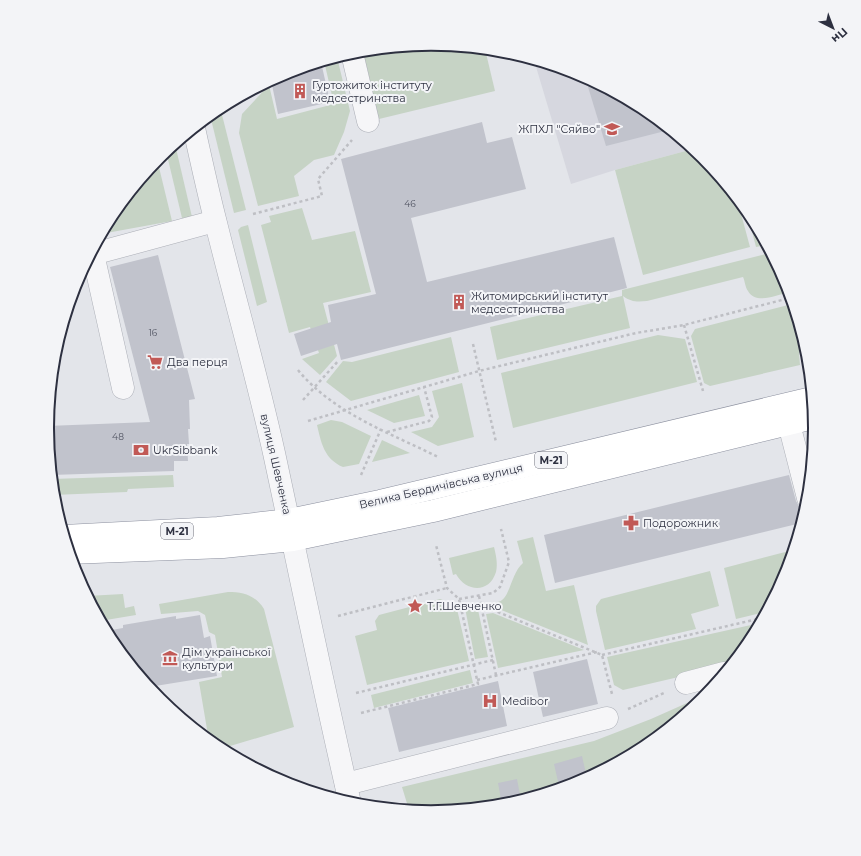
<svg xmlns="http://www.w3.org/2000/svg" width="861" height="856" viewBox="0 0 861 856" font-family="Montserrat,sans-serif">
<rect width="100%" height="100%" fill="#e3e5ea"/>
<polygon fill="#d6d7df" points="534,60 578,73 644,109 693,149 615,170 571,184"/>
<g fill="#c6d3c5">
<polygon points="431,44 485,49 495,91 379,119 363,51"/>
<polygon points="337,57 350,111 344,132 334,155 314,160 294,176 299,196 258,206 239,133 242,114 269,85 277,119 334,104 324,61"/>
<polygon points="220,107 246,210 234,213 210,115"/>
<polygon points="175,144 192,217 182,218 166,151"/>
<polygon points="693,149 702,157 737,199 750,247 643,275 615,170"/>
<polygon points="157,159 172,221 101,234 111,214 118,211 117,208"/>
<polygon points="302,208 312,240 355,231 371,292 323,303 337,356 320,375 302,359 319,353 310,327 289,333 261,225 271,222 269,216"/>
<polygon points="747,212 750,215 766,245 756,247"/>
<polygon points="248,225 267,302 257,306 238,230 241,227"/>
<path d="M770 253 785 281 789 292C777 295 756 305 748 291 745 287 745 281 743 277L647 301C637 302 631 302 623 296L630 328 497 360 490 327 622 296V290Z"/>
<polygon points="792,304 806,349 801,351 799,353 800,365 710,386 704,383 691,336 695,329"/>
<polygon points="658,335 685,339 697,382 513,428 501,373"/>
<polygon points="451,337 459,372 351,401 326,382 343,361 352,362"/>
<polygon points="462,383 474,437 438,446 411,432 432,427 439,417 432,391"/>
<polygon points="419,395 425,416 394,423 367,410"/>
<path d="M331 420 342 422 371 436 359 464 343 467C324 459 321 442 317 425Z"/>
<polygon points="382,440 410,453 372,462"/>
<polygon points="173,475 174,487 128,489 127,492 53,495 52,479"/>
<path d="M533 537 546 591 574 585 588 645 494 607 493 603C496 602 500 602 502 600 510 595 512 572 523 563L517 541Z"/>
<path d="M494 547C496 555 498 564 496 572 489 594 466 592 456 574L453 575 449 558Z"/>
<polygon points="793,550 785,575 765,612 736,619 724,568"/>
<polygon points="710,571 719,606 691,614 696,629 605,650 596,611 596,606 601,599"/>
<path d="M228 592C243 592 255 595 264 609L294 727 220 749 209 741 199 682 222 677 215 635 209 632 205 615 198 611 161 614 159 604Z"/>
<polygon points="123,594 125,608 134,606 136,615 100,621 87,596"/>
<polygon points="440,599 448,602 450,612 457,609 469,661 367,685 355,636 377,630 375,621 379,615"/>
<polygon points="477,605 488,657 475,659 465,608"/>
<polygon points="493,613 584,650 498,668 486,614"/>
<polygon points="760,623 750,642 730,665 623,690 614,685 607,657"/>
<polygon points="470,670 473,683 374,708 371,695"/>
<polygon points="705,695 702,700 644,747 577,783 505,805 430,812 409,810 402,787 594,741 651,719"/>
</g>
<g fill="#c1c3cc">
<polygon points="321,62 330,102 278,114 271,80 284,73"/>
<polygon points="585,77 644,109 669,130 606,146"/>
<polygon points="482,122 487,143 512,137 526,189 411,218 427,282 614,237 627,288 341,360 337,344 301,356 294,334 331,322 328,305 376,294 341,159"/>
<polygon points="158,255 195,399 189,400 190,429 188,429 189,444 187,444 188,461 174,461 174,471 51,475 47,426 150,422 110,267"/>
<polygon points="789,475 796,501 800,508 803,517 801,523 555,583 544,535"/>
<polygon points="200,615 204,638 210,636 217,676 149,687 111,641 106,631 123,628 123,625 176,616 176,619"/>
<polygon points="587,659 598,704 543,717 533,672"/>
<polygon points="498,681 507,726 399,752 388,708"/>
<polygon points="582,756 587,778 578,782 559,786 554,764"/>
<polygon points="517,779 521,800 502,805 498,783"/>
</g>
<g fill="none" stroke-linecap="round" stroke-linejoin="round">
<defs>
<g id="minor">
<polyline points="352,53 368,121"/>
<path d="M194 128C201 160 208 192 216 223 235 300 257 376 274 453 299 569 323 687 350 803"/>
<polyline points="90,254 93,254 215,221"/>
<polyline points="93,254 123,388"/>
<polyline points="789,424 808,498"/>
<polyline points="686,683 724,673"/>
<polyline points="346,784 607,718"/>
</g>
<g id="highway">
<polyline points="64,536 218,528 289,520 380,501 812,398"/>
<polyline points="69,553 223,547 293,540 433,511 813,418"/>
</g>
</defs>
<use href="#minor" stroke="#acafb7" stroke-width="23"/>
<use href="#highway" stroke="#8c909f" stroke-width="23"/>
<g stroke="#bebfc4" stroke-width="2.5" stroke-dasharray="3 3" stroke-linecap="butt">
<polyline points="253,214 322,196 318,179 352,140"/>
<polyline points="684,325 703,391"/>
<polyline points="473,344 496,442"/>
<path d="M298 370C333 413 390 433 438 457"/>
<polyline points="303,400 339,360"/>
<polyline points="308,421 479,371 636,333 684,325 790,298"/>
<polyline points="387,432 429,421 432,417 424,387"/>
<polyline points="361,475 381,429"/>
<polyline points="479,596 496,675"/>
<polyline points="459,599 493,593 500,587 509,562 501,529"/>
<polyline points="481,605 602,655 612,694"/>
<polyline points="338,616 447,588"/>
<polyline points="602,655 762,618"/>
<polyline points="477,680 597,652"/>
<polyline points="356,693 493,660"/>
<polyline points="628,709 664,693"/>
<polyline points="361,713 478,684 459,599 447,588 436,545"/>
</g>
<use href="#minor" stroke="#f6f6f8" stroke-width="22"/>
<use href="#highway" stroke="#fff" stroke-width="22"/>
</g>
<defs>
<symbol id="building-bare" viewBox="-9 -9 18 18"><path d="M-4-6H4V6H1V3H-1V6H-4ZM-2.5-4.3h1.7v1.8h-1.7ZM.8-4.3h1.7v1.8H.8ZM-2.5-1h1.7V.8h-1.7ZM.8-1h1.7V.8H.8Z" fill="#c15956" stroke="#f3f4f7" stroke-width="2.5" paint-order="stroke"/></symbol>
<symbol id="school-bare" viewBox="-9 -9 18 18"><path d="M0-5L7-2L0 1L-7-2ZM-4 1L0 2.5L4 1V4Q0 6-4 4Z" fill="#c15956" stroke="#f3f4f7" stroke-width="2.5" paint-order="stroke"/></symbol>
<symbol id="supermarket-bare" viewBox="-9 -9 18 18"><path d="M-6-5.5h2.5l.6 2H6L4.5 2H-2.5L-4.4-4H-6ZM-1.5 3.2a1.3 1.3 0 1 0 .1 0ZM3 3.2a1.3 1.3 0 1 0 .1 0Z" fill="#c15956" stroke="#f3f4f7" stroke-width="2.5" paint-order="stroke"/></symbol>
<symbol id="bank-bare" viewBox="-9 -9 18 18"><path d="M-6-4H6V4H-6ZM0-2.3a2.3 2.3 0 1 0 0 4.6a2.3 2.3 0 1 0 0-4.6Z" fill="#c15956" stroke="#f3f4f7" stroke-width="2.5" paint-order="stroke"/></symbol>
<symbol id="pharmacy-bare" viewBox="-9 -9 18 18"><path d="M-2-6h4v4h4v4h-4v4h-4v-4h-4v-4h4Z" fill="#c15956" stroke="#f3f4f7" stroke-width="2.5" paint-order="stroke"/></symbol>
<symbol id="sight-bare" viewBox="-9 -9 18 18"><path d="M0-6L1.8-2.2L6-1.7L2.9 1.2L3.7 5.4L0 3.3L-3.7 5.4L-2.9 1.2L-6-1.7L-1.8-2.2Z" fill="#c15956" stroke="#f3f4f7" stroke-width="2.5" paint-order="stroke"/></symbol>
<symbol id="museum-bare" viewBox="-9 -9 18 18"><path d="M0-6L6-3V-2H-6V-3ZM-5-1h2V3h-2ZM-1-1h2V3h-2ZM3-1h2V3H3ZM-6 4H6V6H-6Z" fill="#c15956" stroke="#f3f4f7" stroke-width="2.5" paint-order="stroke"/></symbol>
<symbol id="hospital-bare" viewBox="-9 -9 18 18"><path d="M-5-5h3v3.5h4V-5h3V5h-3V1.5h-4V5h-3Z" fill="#c15956" stroke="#f3f4f7" stroke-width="2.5" paint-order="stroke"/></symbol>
</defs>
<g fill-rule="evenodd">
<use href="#building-bare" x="289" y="80" width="22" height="22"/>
<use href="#school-bare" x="601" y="118" width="22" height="22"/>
<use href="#building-bare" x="448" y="291" width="22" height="22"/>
<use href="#supermarket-bare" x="144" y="351" width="22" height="22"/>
<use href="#bank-bare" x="130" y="439" width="22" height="22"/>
<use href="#pharmacy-bare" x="620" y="512" width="22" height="22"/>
<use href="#sight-bare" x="404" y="595" width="22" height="22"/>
<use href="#museum-bare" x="159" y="647" width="22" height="22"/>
<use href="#hospital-bare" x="479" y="690" width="22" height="22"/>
</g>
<g text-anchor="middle" stroke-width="4" stroke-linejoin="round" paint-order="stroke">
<g font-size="9" fill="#525563">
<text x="410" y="207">46</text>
<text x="153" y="336">16</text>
<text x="118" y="440">48</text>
</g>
<g fill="#f3f4f7" stroke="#686b77" stroke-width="1">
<rect x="535" y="452" width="32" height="16" rx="3"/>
<rect x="161" y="523" width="32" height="16" rx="3"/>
</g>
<g font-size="10" font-weight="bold" fill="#2d3040">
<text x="551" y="464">М-21</text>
<text x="177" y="535">М-21</text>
</g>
<g font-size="11" fill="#2d3040" stroke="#f3f4f7" text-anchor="start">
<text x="312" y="89">Гуртожиток інституту<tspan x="312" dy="13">медсестринства</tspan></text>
<text x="600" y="133" text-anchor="end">ЖПХЛ "Сяйво"</text>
<text x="471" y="300">Житомирський інститут<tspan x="471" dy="13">медсестринства</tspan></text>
<text x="167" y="366">Два перця</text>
<text x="153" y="454">UkrSibbank</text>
<text x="643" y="527">Подорожник</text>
<text x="427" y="610">Т.Г.Шевченко</text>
<text x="182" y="656">Дім української<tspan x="182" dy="13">культури</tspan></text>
<text x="502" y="705">Medibor</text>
</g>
<g font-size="11" fill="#2d3040" stroke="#f3f4f7">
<text transform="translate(276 464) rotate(77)" y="4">вулиця Шевченка</text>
<text transform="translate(441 486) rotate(-13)" y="4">Велика Бердичівська вулиця</text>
</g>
</g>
<path d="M0 0H861V856H0ZM54 428a377 377 0 1 1 754 0a377 377 0 1 1-754 0Z" fill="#f3f4f7" fill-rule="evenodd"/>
<path fill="none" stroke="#2d3040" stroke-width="2" d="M54 428a377 377 0 1 1 754 0a377 377 0 1 1-754 0Z"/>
<g transform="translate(833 28) rotate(138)" stroke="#f3f4f7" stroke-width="3" paint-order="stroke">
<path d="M0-3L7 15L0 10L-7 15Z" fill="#2d3040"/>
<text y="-6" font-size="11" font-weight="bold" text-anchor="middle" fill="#2d3040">Пн</text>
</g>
</svg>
